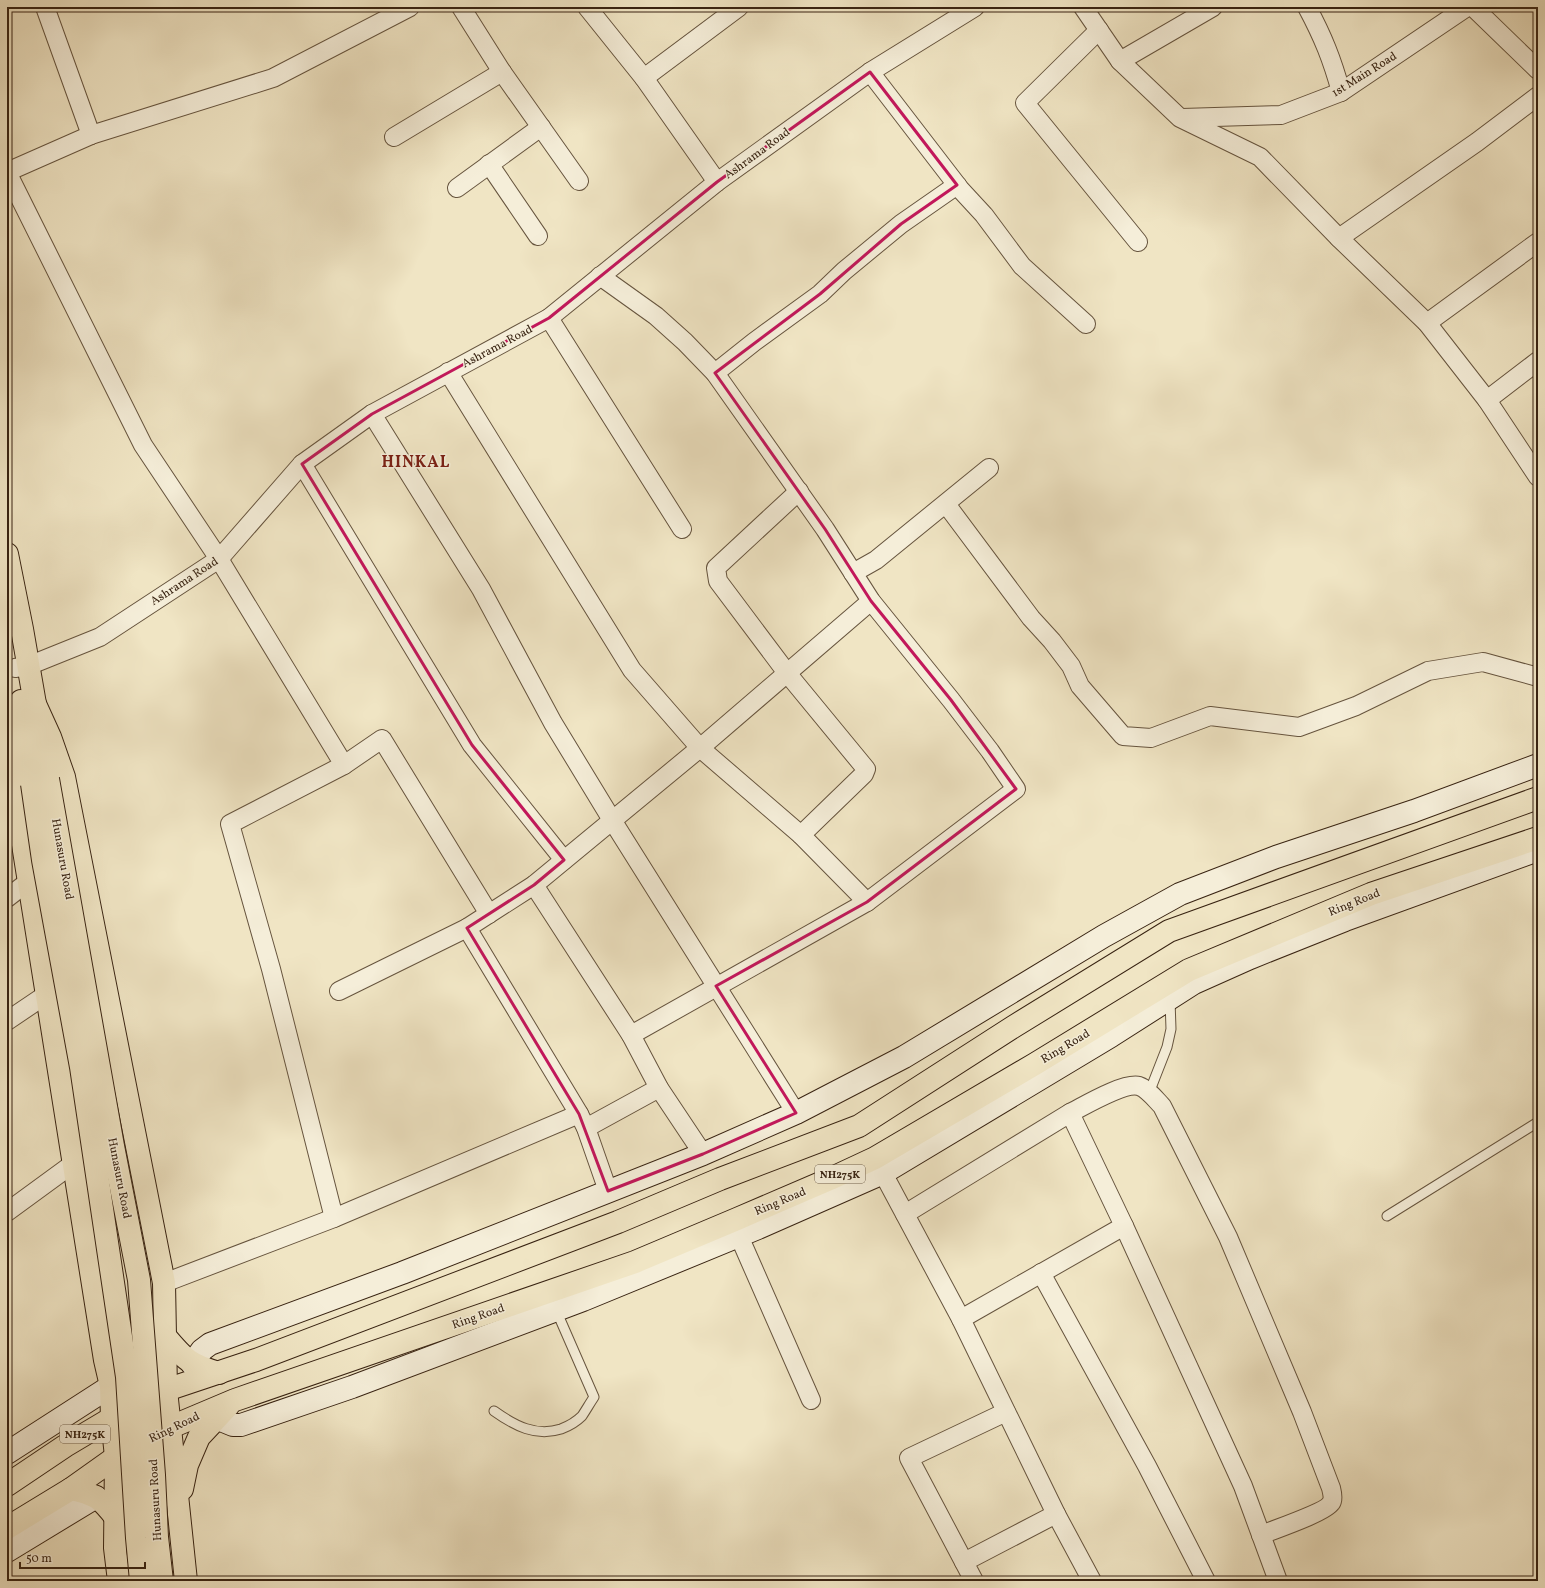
<svg xmlns="http://www.w3.org/2000/svg" width="1545" height="1588" viewBox="0 0 1545 1588" font-family="Vollkorn,serif">
<rect width="100%" height="100%" fill="#f0e5c4"/>
<filter id="stains"><feTurbulence type="fractalNoise" baseFrequency=".005" numOctaves="4"/><feColorMatrix values="0 0 0 0 .2 0 0 0 0 .09 0 0 0 0 .02 0 0 0 .5 -.17"/></filter>
<radialGradient id="worn" r=".72"><stop offset=".6" stop-color="#630" stop-opacity="0"/><stop offset="1" stop-color="#630" stop-opacity=".3"/></radialGradient>
<g fill="none" stroke-linecap="round" stroke-linejoin="round">
<defs>
<g id="lane">
<polyline points="1149,1093 1167,1047 1171,1029 1170,1000"/>
<polyline points="1387,1216 1538,1122"/>
<path d="M494 1411C515 1426 536 1437 561 1429 569 1426 576 1422 582 1416 586 1410 590 1403 594 1397L556 1310"/>
</g>
<g id="street">
<polyline points="45,7 91,135"/>
<polyline points="461,7 502,72 579,181"/>
<polyline points="587,7 644,78 717,182"/>
<polyline points="1083,7 1120,61 1180,118 1260,157 1339,238 1427,323 1487,400 1538,477"/>
<path d="M1307 7C1323 37 1332 59 1341 92"/>
<polyline points="1473,7 1538,70"/>
<polyline points="1099,30 1025,103 1138,242"/>
<polyline points="1120,61 1213,7"/>
<polyline points="870,72 960,189 984,215 1022,266 1086,324"/>
<polyline points="644,78 739,7"/>
<polyline points="1182,118 1281,115 1341,92 1467,7"/>
<polyline points="394,137 502,72"/>
<polyline points="489,164 538,236"/>
<polyline points="7,172 143,445 219,559 344,765"/>
<polyline points="7,172 91,135 273,78 410,7"/>
<polyline points="457,188 541,127"/>
<polyline points="1339,238 1477,142 1538,96"/>
<polyline points="600,276 656,316 685,342 715,373 825,529 871,601 951,700 990,751 1016,789 867,902 631,1035"/>
<polyline points="549,318 682,529"/>
<polyline points="1427,323 1538,242"/>
<polyline points="448,372 632,670 700,748 801,835 867,902"/>
<polyline points="715,373 754,342 820,294 844,271 901,224 957,185"/>
<polyline points="1487,400 1538,361"/>
<polyline points="372,414 481,589 553,723 612,820 796,1113"/>
<polyline points="302,464 472,745 564,860"/>
<polyline points="799,491 716,568 718,581 787,673 866,769 864,774 801,835"/>
<polyline points="946,504 1031,618 1052,641 1071,666 1080,686 1123,736 1151,738 1210,716 1299,727 1356,706 1428,671 1483,662 1538,677"/>
<polyline points="853,573 876,560 989,468"/>
<polyline points="15,668 28,666 100,637 219,559 302,464 372,414 549,318 717,182 870,72 975,7"/>
<polyline points="534,885 631,1035 659,1088 703,1154"/>
<polyline points="7,898 29,881"/>
<polyline points="467,928 579,1114 586,1128 608,1191"/>
<polyline points="339,991 467,928 534,885 700,748 871,601"/>
<polyline points="7,1021 47,994"/>
<path d="M1070 1113C1084 1106 1124 1082 1139 1086 1148 1089 1156 1100 1162 1106L1228 1237 1302 1412 1331 1488C1332 1492 1334 1499 1331 1503 1326 1512 1273 1530 1261 1535"/>
<polyline points="586,1128 659,1088"/>
<polyline points="877,1162 961,1319 1056,1514 1092,1581"/>
<polyline points="7,1212 74,1163"/>
<polyline points="905,1214 1070,1113 1124,1226 961,1319"/>
<polyline points="334,1218 271,969 230,824 344,765 382,739 489,914"/>
<polyline points="1124,1226 1243,1486 1278,1581"/>
<polyline points="739,1236 811,1400"/>
<polyline points="1041,1273 1147,1466 1206,1581"/>
<polyline points="164,1283 334,1218 579,1114"/>
<polyline points="964,1562 909,1458 1006,1412"/>
<polyline points="974,1581 964,1562 1056,1514"/>
</g>
<g id="secondary">
<polyline points="192,1364 202,1350 210,1344 402,1273 703,1154 796,1113 904,1057 1104,936 1180,894 1276,857 1414,811 1538,765"/>
<polyline points="216,1418 233,1425 241,1425 352,1387 583,1300 758,1228 883,1173 1111,1036 1194,983 1250,958 1345,920 1538,850"/>
<polyline points="7,1453 111,1386"/>
<polyline points="7,1551 96,1497"/>
</g>
<g id="primary">
<polyline points="7,554 22,629 48,779"/>
<polyline points="23,718 32,784"/>
</g>
<g id="highway">
<polyline points="21,701 12,729 11,769 105,1360 111,1386 112,1418 116,1457 115,1548 119,1581"/>
<polyline points="35,704 50,737 64,777 164,1283 166,1390 186,1581"/>
<path d="M165 1336C184 1359 190 1365 219 1373"/>
<polyline points="7,1485 65,1446 112,1418 166,1390 256,1360 618,1222 720,1179 859,1126 1013,1027 1169,931 1538,798"/>
<path d="M71 1489C95 1494 101 1498 116 1518"/>
<polyline points="182,1489 187,1465 199,1437 228,1406"/>
<polyline points="7,1528 71,1489 116,1457 171,1427 235,1400 635,1262 737,1219 830,1179 875,1158 1035,1064 1189,970 1371,894 1538,838"/>
</g>
</defs>
<use href="#lane" stroke="#66543e" stroke-width="11"/>
<use href="#street" stroke="#66543e" stroke-width="20"/>
<use href="#secondary" stroke="#382312" stroke-width="24"/>
<use href="#primary" stroke="#382312" stroke-width="24"/>
<use href="#highway" stroke="#382312" stroke-width="24"/>
<use href="#lane" stroke="#f5eed9" stroke-width="9"/>
<use href="#street" stroke="#f5eed9" stroke-width="18"/>
<use href="#secondary" stroke="#f5eed9" stroke-width="22"/>
<use href="#primary" stroke="#f0e5c4" stroke-width="22"/>
<use href="#highway" stroke="#f0e5c4" stroke-width="22"/>
<defs>
<g id="primary-bridge">
<polyline points="48,779 113,1146 139,1280 154,1475 157,1537 162,1581"/>
<polyline points="32,784 43,860 81,1067 127,1377 137,1538 141,1581"/>
</g>
</defs>
<use href="#primary-bridge" stroke="#382312" stroke-width="24" stroke-linecap="butt"/>
<use href="#primary-bridge" stroke="#f0e5c4" stroke-width="22"/>
</g>
<path fill="none" stroke="#c2185b" stroke-width="3" stroke-linejoin="round" d="M870 72 957 185 901 224 820 294 715 373 825 529 871 601 951 700 1016 789 867 902 716 986 796 1113 703 1154 608 1191 579 1114 467 928 534 885 564 860 472 745 302 464 372 414 549 318 717 182Z"/>
<g text-anchor="middle" stroke-width="3" stroke-linejoin="round" paint-order="stroke">
<g fill="#f5eed9" stroke="#71604e" stroke-width="1">
<rect x="815" y="1165" width="50" height="18" rx="3"/>
<rect x="60" y="1425" width="50" height="18" rx="3"/>
</g>
<g font-size="11" font-weight="bold" fill="#382312">
<text x="840" y="1178">NH275K</text>
<text x="85" y="1438">NH275K</text>
</g>
<g font-size="12" fill="#382312" stroke="#f5eed9">
<text transform="translate(1364 74) rotate(-32)" y="4">1st Main Road</text>
<text transform="translate(757 153) rotate(-36)" y="4">Ashrama Road</text>
<text transform="translate(497 346) rotate(-28)" y="4">Ashrama Road</text>
<text transform="translate(184 581) rotate(-33)" y="4">Ashrama Road</text>
<text transform="translate(63 859) rotate(80)" y="4">Hunasuru Road</text>
<text transform="translate(1354 902) rotate(-22)" y="4">Ring Road</text>
<text transform="translate(1065 1046) rotate(-31)" y="4">Ring Road</text>
<text transform="translate(120 1178) rotate(79)" y="4">Hunasuru Road</text>
<text transform="translate(780 1201) rotate(-23)" y="4">Ring Road</text>
<text transform="translate(478 1316) rotate(-19)" y="4">Ring Road</text>
<text transform="translate(174 1427) rotate(-26)" y="4">Ring Road</text>
<text transform="translate(155 1500) rotate(-93)" y="4">Hunasuru Road</text>
</g>
<g font-size="16" font-weight="bold" letter-spacing="1" fill="#7a1f14" stroke="#f5eed9">
<text x="416" y="467">HINKAL</text>
</g>
</g>
<rect width="1545" height="1588" fill="none" stroke="#f0e5c4" stroke-width="24"/>
<rect x="8" y="8" width="1529" height="1572" fill="none" stroke="#382312" stroke-width="2"/>
<rect x="12" y="12" width="1521" height="1564" fill="none" stroke="#382312"/>
<path d="M20 1562v6h125v-6" fill="none" stroke="#382312" stroke-width="2"/>
<text x="26" y="1562" font-size="12" fill="#382312" stroke="#f5eed9" stroke-width="3" paint-order="stroke">50 m</text>
<rect width="100%" height="100%" filter="url(#stains)"/>
<rect width="100%" height="100%" fill="url(#worn)"/>
</svg>
